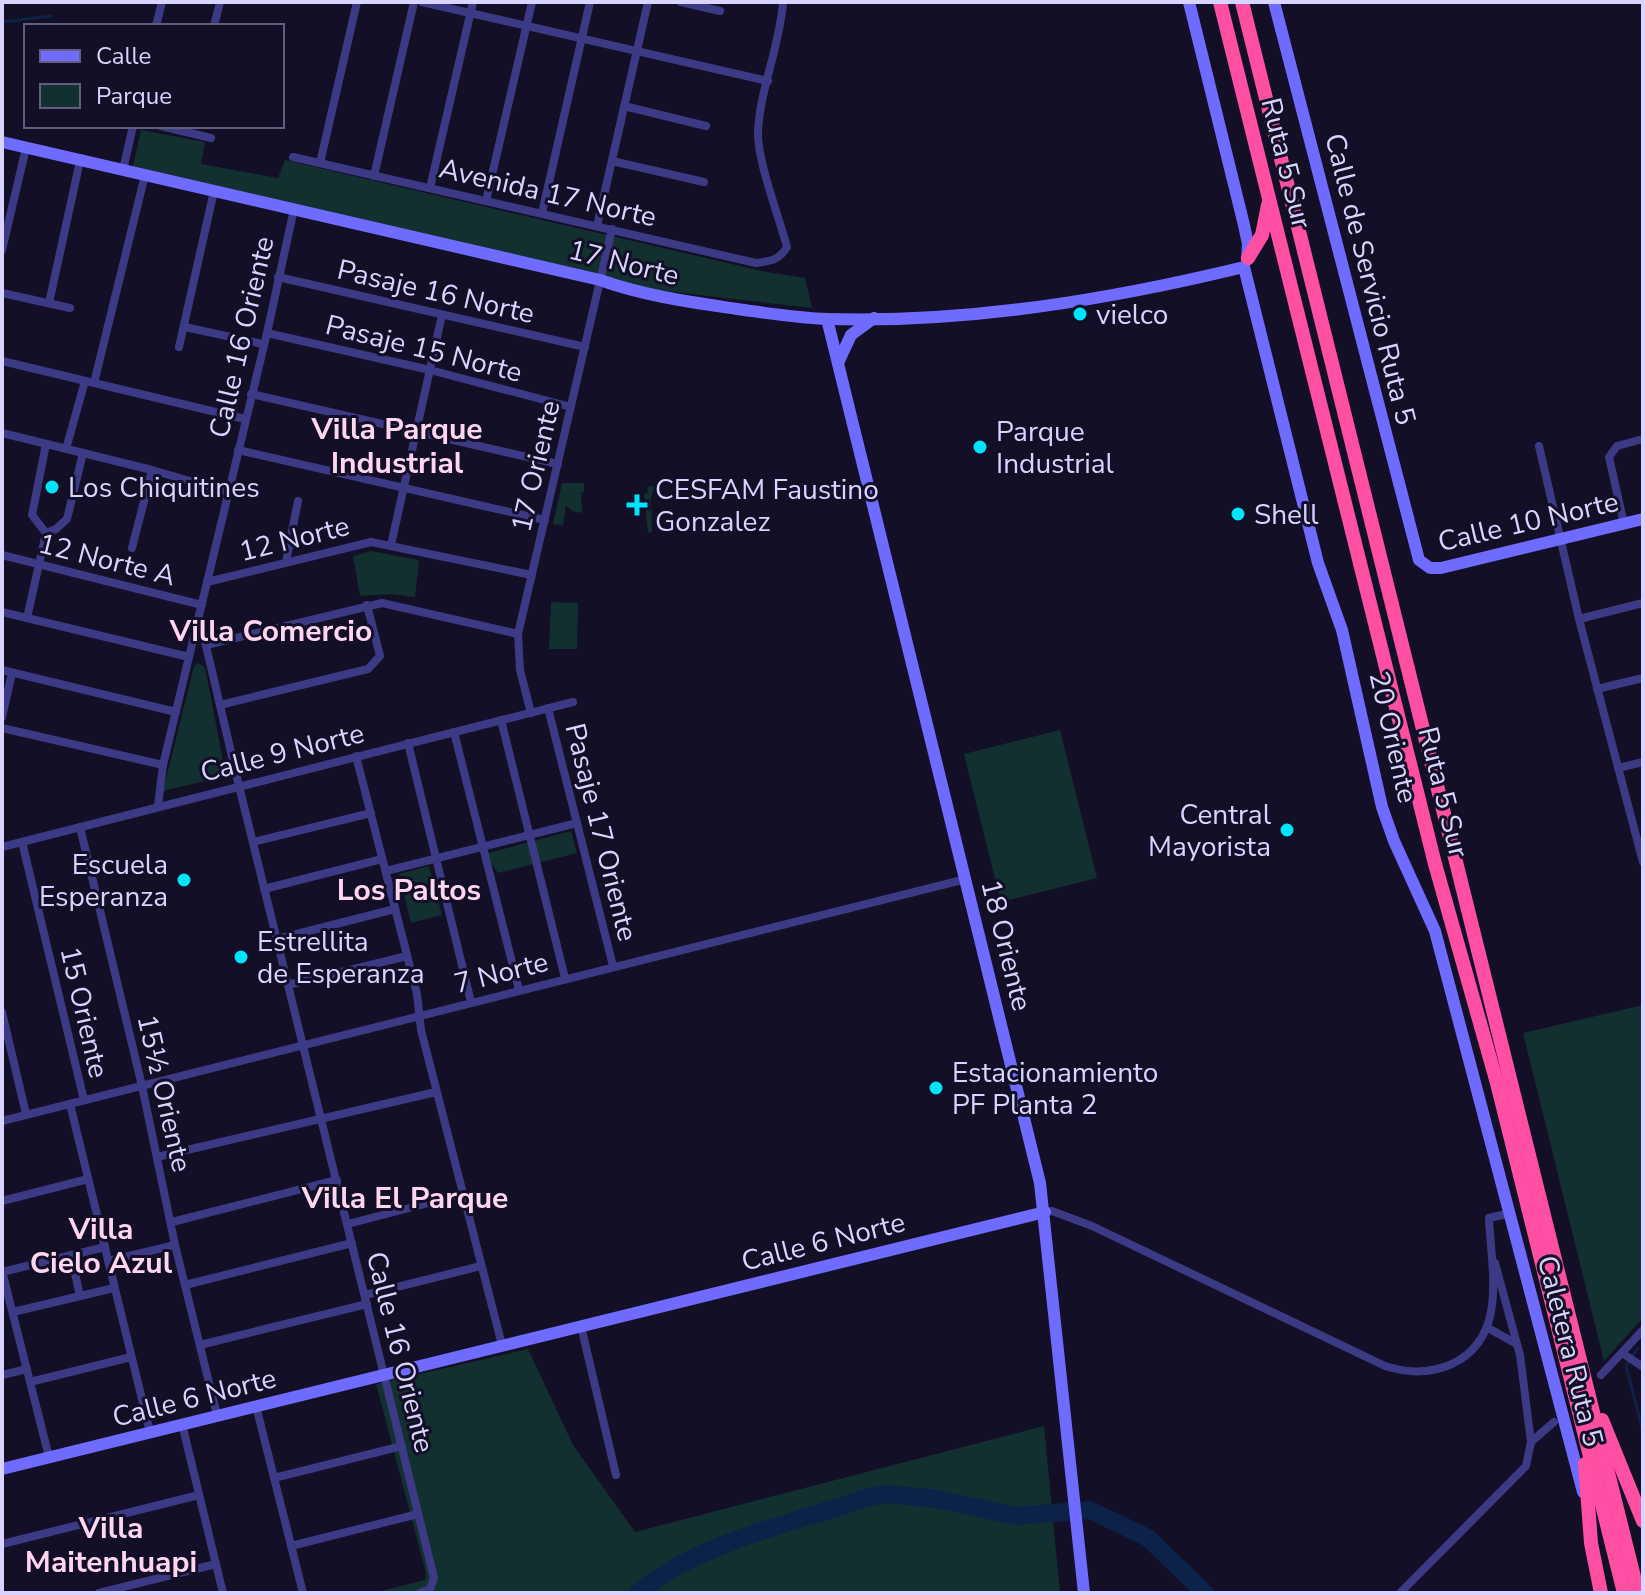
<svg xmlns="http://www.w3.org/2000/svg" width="1645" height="1595" viewBox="0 0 1645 1595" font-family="'Nunito Sans',sans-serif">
<rect width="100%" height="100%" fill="#130f26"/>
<g fill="#12302f">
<polygon points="141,130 205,142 201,164 278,178 285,160 766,272 805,278 812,308 649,289 133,166"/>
<polygon points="562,483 584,483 584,492 581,493 582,513 572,511 566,505 563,525 553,524"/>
<polygon points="655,486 651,497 652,532 648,533 644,494 648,493 647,487"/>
<polygon points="371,551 419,560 415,597 391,594 360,596 353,556"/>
<polygon points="551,602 578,603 577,649 549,649"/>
<polygon points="198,663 205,667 226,776 163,791 194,666"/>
<polygon points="1060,730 1097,878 1001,902 964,754"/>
<polygon points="571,831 577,853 498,873 485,854"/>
<polygon points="429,866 442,915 411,923 399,874"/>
<polygon points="1643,1005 1643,1318 1604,1361 1523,1033"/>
<polygon points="528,1349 573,1445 635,1532 1044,1426 1060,1593 373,1593 425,1580 426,1573 376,1384"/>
</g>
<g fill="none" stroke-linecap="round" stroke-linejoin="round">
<g stroke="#0c2248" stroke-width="3">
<polyline points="2,22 52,16"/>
<polyline points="1638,1348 1626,1366 1643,1432"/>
</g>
<path stroke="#0c2248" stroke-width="18" d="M638 1593C702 1540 796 1523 872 1496L888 1494 937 1499 1016 1516 1090 1510 1148 1538 1205 1593"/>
<g stroke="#3d3a85" stroke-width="8">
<polyline points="422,2 768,81"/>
<polyline points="681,2 720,11"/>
<polyline points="156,26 162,2"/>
<polyline points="214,26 220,2"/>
<polyline points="624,106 706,126"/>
<polyline points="161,126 211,138"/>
<path d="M293 157 756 263C771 261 779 260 787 247 779 217 757 160 758 132 760 88 780 46 783 2"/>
<polyline points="612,161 704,182"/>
<polyline points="320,163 357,2"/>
<polyline points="123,170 133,126"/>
<polyline points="374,176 414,2"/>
<polyline points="430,188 473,2"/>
<polyline points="486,201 532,2"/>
<polyline points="542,213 590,2"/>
<polyline points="597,226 648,2"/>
<polyline points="2,250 26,148"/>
<polyline points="278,277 585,347"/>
<polyline points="2,293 70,308"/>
<polyline points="49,303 80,161"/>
<polyline points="185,327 263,344"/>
<polyline points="267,333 430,370 571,407"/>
<polyline points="179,347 214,191"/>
<polyline points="2,361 245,419"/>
<polyline points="94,383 145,175"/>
<polyline points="251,394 558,464"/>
<polyline points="2,433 152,470 228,492"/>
<polyline points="1539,446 1579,619 1643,862"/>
<polyline points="66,449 85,381"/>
<polyline points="238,450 545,520"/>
<polyline points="1624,524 1609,457 1617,446 1643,439"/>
<polyline points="46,533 32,515 46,444"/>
<polyline points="46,533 56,529 67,519 83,453"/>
<polyline points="391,545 442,315"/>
<polyline points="132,548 152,470"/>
<polyline points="2,555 202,605"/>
<polyline points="286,562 298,501"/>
<polyline points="207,582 371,542 532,575"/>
<polyline points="2,612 189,657"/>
<polyline points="199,616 239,786 434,1578 430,1589 420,1593"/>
<polyline points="27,618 46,533"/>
<polyline points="1579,619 1643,603"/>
<polyline points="206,645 382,603 518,634"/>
<polyline points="2,670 176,712"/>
<polyline points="1597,689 1643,678"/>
<polyline points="220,705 368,669 380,656 367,605"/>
<polyline points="548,708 613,966"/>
<polyline points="531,713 520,670 518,634 612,229"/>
<polyline points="2,717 12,673"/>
<polyline points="501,720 565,978"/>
<polyline points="2,728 163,765"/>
<polyline points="454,732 519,990"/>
<polyline points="408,743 471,1002"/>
<polyline points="356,756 417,994 421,1030 502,1345"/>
<polyline points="1618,768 1643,762"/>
<polyline points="158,806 163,765 267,333 294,209"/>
<polyline points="80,827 142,1086 175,1245 217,1415"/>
<polyline points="22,842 84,1100"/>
<polyline points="253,842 371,813"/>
<polyline points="2,847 573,702"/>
<polyline points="386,871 577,823"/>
<polyline points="264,889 382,859"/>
<polyline points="277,939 395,909"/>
<polyline points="288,985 407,956"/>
<polyline points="2,1012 26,1114"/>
<polyline points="70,1104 150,1432"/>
<polyline points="2,1121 966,879"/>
<polyline points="157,1157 436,1092"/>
<polyline points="2,1201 88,1179"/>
<path d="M1045 1212 1052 1211 1092 1226 1385 1366C1408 1373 1429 1374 1452 1364 1509 1337 1491 1268 1489 1218L1511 1213"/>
<polyline points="172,1222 337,1180"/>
<polyline points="348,1224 463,1194"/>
<polyline points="71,1255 80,1296"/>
<polyline points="108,1261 175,1245"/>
<polyline points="1495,1263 1520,1355 1531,1442"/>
<polyline points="2,1271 49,1457"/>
<polyline points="2,1272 105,1247"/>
<polyline points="185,1285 352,1243"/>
<polyline points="365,1295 481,1266"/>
<polyline points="13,1312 114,1288"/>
<polyline points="581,1326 616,1475"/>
<polyline points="1488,1328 1515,1343"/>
<polyline points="200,1345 367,1304"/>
<polyline points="1622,1353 1643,1367"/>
<polyline points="2,1375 27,1369"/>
<polyline points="1601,1375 1643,1330"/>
<polyline points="30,1382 131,1357"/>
<polyline points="256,1406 303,1593"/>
<polyline points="182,1424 223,1593"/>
<polyline points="274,1478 402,1446"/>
<polyline points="2,1544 199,1495"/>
<polyline points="291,1546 418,1514"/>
<polyline points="99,1593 216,1564"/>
<polyline points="1400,1593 1526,1466 1531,1442 1554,1422"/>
</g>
<g stroke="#6f6bff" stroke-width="12">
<polyline points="1189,2 1244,225 1248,244 1247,260"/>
<polyline points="1274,2 1419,560 1430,568 1441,568 1643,519"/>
<path d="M2 142 600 280C645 296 690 302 737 309 767 313 797 318 828 319 968 323 1108 300 1244 267"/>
<polyline points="1244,267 1318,563 1342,630 1382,807 1394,841 1435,931 1583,1492"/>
<polyline points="827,319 1040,1183 1084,1593"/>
<polyline points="838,363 851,335 874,318"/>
<polyline points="2,1469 1045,1212"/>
</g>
<g stroke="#ff4fa3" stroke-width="14">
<polyline points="1220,2 1435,864 1497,1083 1624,1593"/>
<polyline points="1242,2 1638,1593"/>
<polyline points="1248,258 1262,235 1268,205"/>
<polyline points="1602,1420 1643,1521"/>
<polyline points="1585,1464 1591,1543 1601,1593"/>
</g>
</g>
<g fill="#00e5ff" stroke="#130f26" stroke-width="3">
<circle cx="1080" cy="314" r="8"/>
<circle cx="980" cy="447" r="8"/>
<circle cx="52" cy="487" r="8"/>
<path d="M633 493h8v8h8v8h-8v8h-8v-8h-8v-8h8z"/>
<circle cx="1238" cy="514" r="8"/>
<circle cx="1287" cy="830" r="8"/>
<circle cx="184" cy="880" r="8"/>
<circle cx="241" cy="957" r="8"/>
<circle cx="936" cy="1088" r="8"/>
</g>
<g text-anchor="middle" stroke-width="6" stroke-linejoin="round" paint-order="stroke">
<g font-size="28" fill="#d9d4ff" stroke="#130f26">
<text transform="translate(1287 163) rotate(76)" y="10">Ruta 5 Sur</text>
<text transform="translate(548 192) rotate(13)" y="10">Avenida 17 Norte</text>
<text transform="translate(624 262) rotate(14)" y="10">17 Norte</text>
<text transform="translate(1371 279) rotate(76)" y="10">Calle de Servicio Ruta 5</text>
<text transform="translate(436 291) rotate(13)" y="10">Pasaje 16 Norte</text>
<text transform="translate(241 337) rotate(-77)" y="10">Calle 16 Oriente</text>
<text transform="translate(424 348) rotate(14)" y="10">Pasaje 15 Norte</text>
<text transform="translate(535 466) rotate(-77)" y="10">17 Oriente</text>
<text transform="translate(1528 521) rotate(-13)" y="10">Calle 10 Norte</text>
<text transform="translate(294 538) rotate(-14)" y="10">12 Norte</text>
<text transform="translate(107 559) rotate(14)" y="10">12 Norte A</text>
<text transform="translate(1394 737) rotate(77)" y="10">20 Oriente</text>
<text transform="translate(282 752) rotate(-14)" y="10">Calle 9 Norte</text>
<text transform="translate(1444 792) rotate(76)" y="10">Ruta 5 Sur</text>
<text transform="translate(602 832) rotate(76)" y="10">Pasaje 17 Oriente</text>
<text transform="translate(1007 945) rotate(76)" y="10">18 Oriente</text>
<text transform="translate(501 972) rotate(-14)" y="10">7 Norte</text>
<text transform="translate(85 1012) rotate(77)" y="10">15 Oriente</text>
<text transform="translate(165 1093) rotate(77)" y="10">15½ Oriente</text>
<text transform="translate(823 1241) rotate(-14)" y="10">Calle 6 Norte</text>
<text transform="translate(1571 1351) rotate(76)" y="10">Caletera Ruta 5</text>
<text transform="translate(401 1352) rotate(76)" y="10">Calle 16 Oriente</text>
<text transform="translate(194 1397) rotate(-14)" y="10">Calle 6 Norte</text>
</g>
<g font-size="28" fill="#d9d4ff" stroke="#130f26" text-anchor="start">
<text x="1096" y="324">vielco</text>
<text x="996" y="441">Parque<tspan x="996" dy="32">Industrial</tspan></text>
<text x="68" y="497">Los Chiquitines</text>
<text x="655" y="499">CESFAM Faustino<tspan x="655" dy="32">Gonzalez</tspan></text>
<text x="1254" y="524">Shell</text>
<text x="1271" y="824" text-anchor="end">Central<tspan x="1271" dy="32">Mayorista</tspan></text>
<text x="168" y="874" text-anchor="end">Escuela<tspan x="168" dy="32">Esperanza</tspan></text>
<text x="257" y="951">Estrellita<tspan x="257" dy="32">de Esperanza</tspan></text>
<text x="952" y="1082">Estacionamiento<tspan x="952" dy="32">PF Planta 2</tspan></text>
</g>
<g font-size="30" font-weight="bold" fill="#ffd6f0" stroke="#130f26">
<text x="397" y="439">Villa Parque<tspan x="397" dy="34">Industrial</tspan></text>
<text x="271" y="641">Villa Comercio</text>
<text x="409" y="900">Los Paltos</text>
<text x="405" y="1208">Villa El Parque</text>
<text x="101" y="1239">Villa<tspan x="101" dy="34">Cielo Azul</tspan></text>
<text x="111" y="1538">Villa<tspan x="111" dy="34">Maitenhuapi</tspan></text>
</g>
</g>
<rect width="1645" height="1595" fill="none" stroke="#d9d4ff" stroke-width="8"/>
<rect x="24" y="24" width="260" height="104" fill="#130f26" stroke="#625e7d" stroke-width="2"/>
<rect x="40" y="50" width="40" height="12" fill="#6f6bff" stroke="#625e7d" stroke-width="2"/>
<text x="96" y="64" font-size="24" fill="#d9d4ff">Calle</text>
<rect x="40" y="84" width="40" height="24" fill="#12302f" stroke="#625e7d" stroke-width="2"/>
<text x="96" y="104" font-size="24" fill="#d9d4ff">Parque</text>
</svg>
